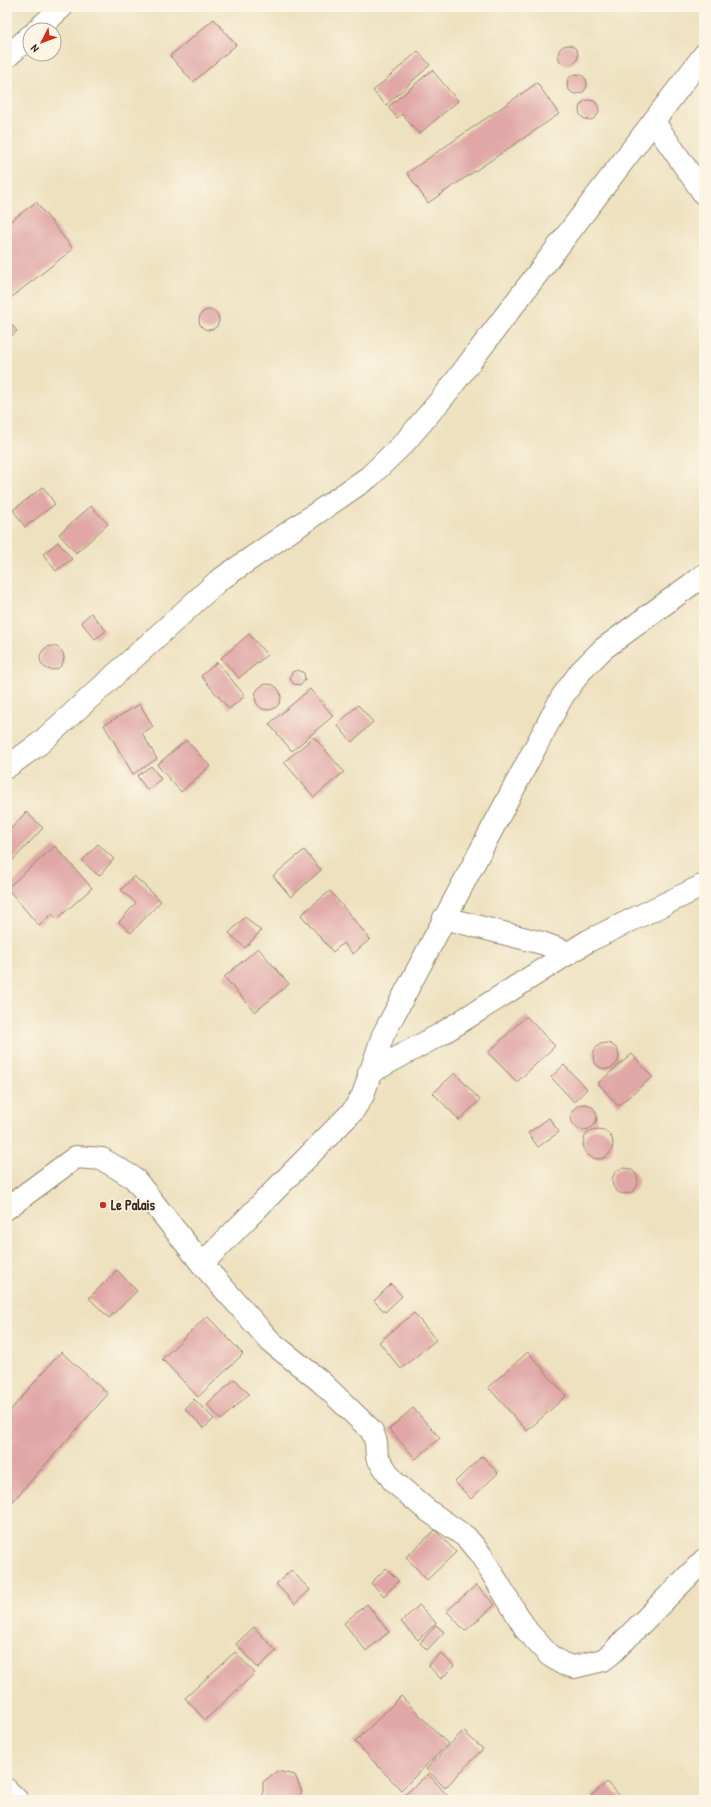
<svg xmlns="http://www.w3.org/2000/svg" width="711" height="1807" viewBox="0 0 711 1807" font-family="'Patrick Hand',sans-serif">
<rect width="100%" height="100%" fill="#fcf5e5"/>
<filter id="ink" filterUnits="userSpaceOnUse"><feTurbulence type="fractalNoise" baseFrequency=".025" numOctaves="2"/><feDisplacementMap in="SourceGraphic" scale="8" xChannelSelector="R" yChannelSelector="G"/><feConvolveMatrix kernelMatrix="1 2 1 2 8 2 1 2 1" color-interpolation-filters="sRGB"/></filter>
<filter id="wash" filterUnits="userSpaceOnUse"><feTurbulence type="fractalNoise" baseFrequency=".012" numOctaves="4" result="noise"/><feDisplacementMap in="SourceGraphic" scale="16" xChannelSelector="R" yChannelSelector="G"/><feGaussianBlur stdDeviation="0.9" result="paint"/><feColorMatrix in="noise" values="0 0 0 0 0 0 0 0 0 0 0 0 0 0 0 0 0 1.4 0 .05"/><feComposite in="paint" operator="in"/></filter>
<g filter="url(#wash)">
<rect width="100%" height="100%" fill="#ede1bf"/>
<g id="blocks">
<g fill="#e0a7a6">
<polygon points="214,19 236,45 193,82 170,56"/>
<circle cx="568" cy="55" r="10"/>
<polygon points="418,51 430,65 386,105 373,91"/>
<polygon points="432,70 458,101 419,134 402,114 397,118 388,107"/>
<circle cx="577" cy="84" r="10"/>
<polygon points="537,83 559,114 428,203 407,173"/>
<circle cx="589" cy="110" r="10"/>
<polygon points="36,202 73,249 8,300 7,224"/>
<circle cx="209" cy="320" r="10"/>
<polygon points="7,319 17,331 7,340"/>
<polygon points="43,487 55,504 25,527 13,510"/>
<polygon points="91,506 108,524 76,553 59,534"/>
<polygon points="58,542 72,559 56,571 43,554"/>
<polygon points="91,613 106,631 95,639 81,622"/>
<polygon points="249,634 267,655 239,678 221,658"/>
<circle cx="52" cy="658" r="12"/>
<polygon points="217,662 245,696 229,709 201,676"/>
<polygon points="298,670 304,673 305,680 301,685 294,684 290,679 292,672"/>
<circle cx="268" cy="697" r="13"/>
<polygon points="310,689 333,716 292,751 269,724"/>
<polygon points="140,704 153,727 142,733 157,759 133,774 104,725"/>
<polygon points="358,705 373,722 352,742 337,725"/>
<polygon points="314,737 344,772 314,797 284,762"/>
<polygon points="186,740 210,766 181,792 157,765"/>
<polygon points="151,766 161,779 147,790 137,776"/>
<polygon points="26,812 43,828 13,860 7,854 7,833"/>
<polygon points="98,844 114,859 99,876 82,861"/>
<polygon points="55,846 92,888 57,919 52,914 39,926 7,888"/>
<polygon points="304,850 321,870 291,897 273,876"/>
<polygon points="134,876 161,901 131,933 119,922 136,903 121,890"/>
<polygon points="330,891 370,939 353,954 343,943 333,952 301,915"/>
<polygon points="245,917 261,931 245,948 229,933"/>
<polygon points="258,948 289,984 255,1012 224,977"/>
<polygon points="526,1016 555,1046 517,1082 488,1053"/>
<circle cx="606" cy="1056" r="13"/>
<polygon points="632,1054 652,1077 618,1106 598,1083"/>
<polygon points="564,1065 587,1089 574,1102 551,1077"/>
<polygon points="455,1073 480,1100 459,1120 433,1093"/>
<circle cx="584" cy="1117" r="13"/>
<polygon points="549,1118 559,1132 538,1147 528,1133"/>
<circle cx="598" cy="1144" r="15"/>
<circle cx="625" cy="1181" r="13"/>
<polygon points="117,1270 137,1291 109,1318 89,1298"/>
<polygon points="391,1284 402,1296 385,1312 374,1301"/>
<polygon points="414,1313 436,1340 401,1369 379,1342"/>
<polygon points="207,1316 243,1354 198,1397 162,1359"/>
<polygon points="61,1352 108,1394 7,1508 7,1414"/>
<polygon points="528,1352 566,1396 527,1431 488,1387"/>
<polygon points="235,1379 249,1394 221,1420 207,1404"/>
<polygon points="194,1399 214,1419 204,1428 185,1409"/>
<polygon points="413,1408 440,1438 416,1459 389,1429"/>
<polygon points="482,1456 498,1473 471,1499 455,1482"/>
<polygon points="435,1530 456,1552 427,1580 406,1557"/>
<polygon points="386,1568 399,1581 384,1596 371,1583"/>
<polygon points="291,1570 310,1590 295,1604 276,1584"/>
<polygon points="476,1585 495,1605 465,1631 447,1611"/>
<polygon points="367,1604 389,1632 366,1651 344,1623"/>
<polygon points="419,1605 436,1623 418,1640 401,1622"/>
<polygon points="436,1625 444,1632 427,1650 420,1643"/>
<polygon points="254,1627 276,1651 258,1668 236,1644"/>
<polygon points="235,1652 255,1673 205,1720 185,1698"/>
<polygon points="441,1653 454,1666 441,1679 428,1665"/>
<polygon points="401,1696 448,1744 401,1790 355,1742"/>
<polygon points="463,1731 483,1749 445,1788 426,1769"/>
<polygon points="277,1771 295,1775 302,1792 298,1800 263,1800 263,1782"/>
<polygon points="428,1774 447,1795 441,1800 399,1800"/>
<polygon points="607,1782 622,1800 594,1800 591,1796"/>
</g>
</g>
</g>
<g filter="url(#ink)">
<use href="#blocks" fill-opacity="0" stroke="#94866e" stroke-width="1"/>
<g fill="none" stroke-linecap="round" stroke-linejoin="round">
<defs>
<g id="minor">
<polyline points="37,30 62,7"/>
<polyline points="7,57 30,36"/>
<polyline points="654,122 704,194"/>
<polyline points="7,767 39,744 218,581 369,477 405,442 445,395 704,55"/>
<polyline points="444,918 542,943 569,953 588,941 704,885"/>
<polyline points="369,1073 441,1034 569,953"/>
<polyline points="7,1208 76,1157 102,1159 134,1178 202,1264 271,1342 320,1381 372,1431 376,1442 377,1457 394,1482 427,1510 466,1537 481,1555 527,1631 549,1655 563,1664 574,1667 603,1660 612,1653 704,1560"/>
<polyline points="202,1264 353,1111 363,1095 383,1035 562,697 581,671 603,649 704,575"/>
</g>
<polyline id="highway" points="7,1790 17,1800"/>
</defs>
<use href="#minor" stroke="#94866e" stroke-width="24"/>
<use href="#highway" stroke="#94866e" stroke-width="24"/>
<use href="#minor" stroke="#fff" stroke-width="22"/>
<use href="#highway" stroke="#fff" stroke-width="22"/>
</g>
</g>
<circle fill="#c8321e" stroke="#fcf5e5" stroke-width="1.5" cx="103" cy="1205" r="4"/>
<g text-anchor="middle" stroke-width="3.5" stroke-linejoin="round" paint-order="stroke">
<g font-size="14" font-weight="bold" fill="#3b2a1e" stroke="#fcf5e5" text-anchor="start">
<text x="111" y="1210">Le Palais</text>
</g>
</g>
<rect width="711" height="1807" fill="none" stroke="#fcf5e5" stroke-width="24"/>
<g transform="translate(42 42) rotate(228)"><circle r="19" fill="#fcf5e5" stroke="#afa495"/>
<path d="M0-3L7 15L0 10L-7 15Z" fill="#c8321e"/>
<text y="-6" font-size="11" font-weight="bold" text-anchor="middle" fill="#3b2a1e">N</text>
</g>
</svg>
